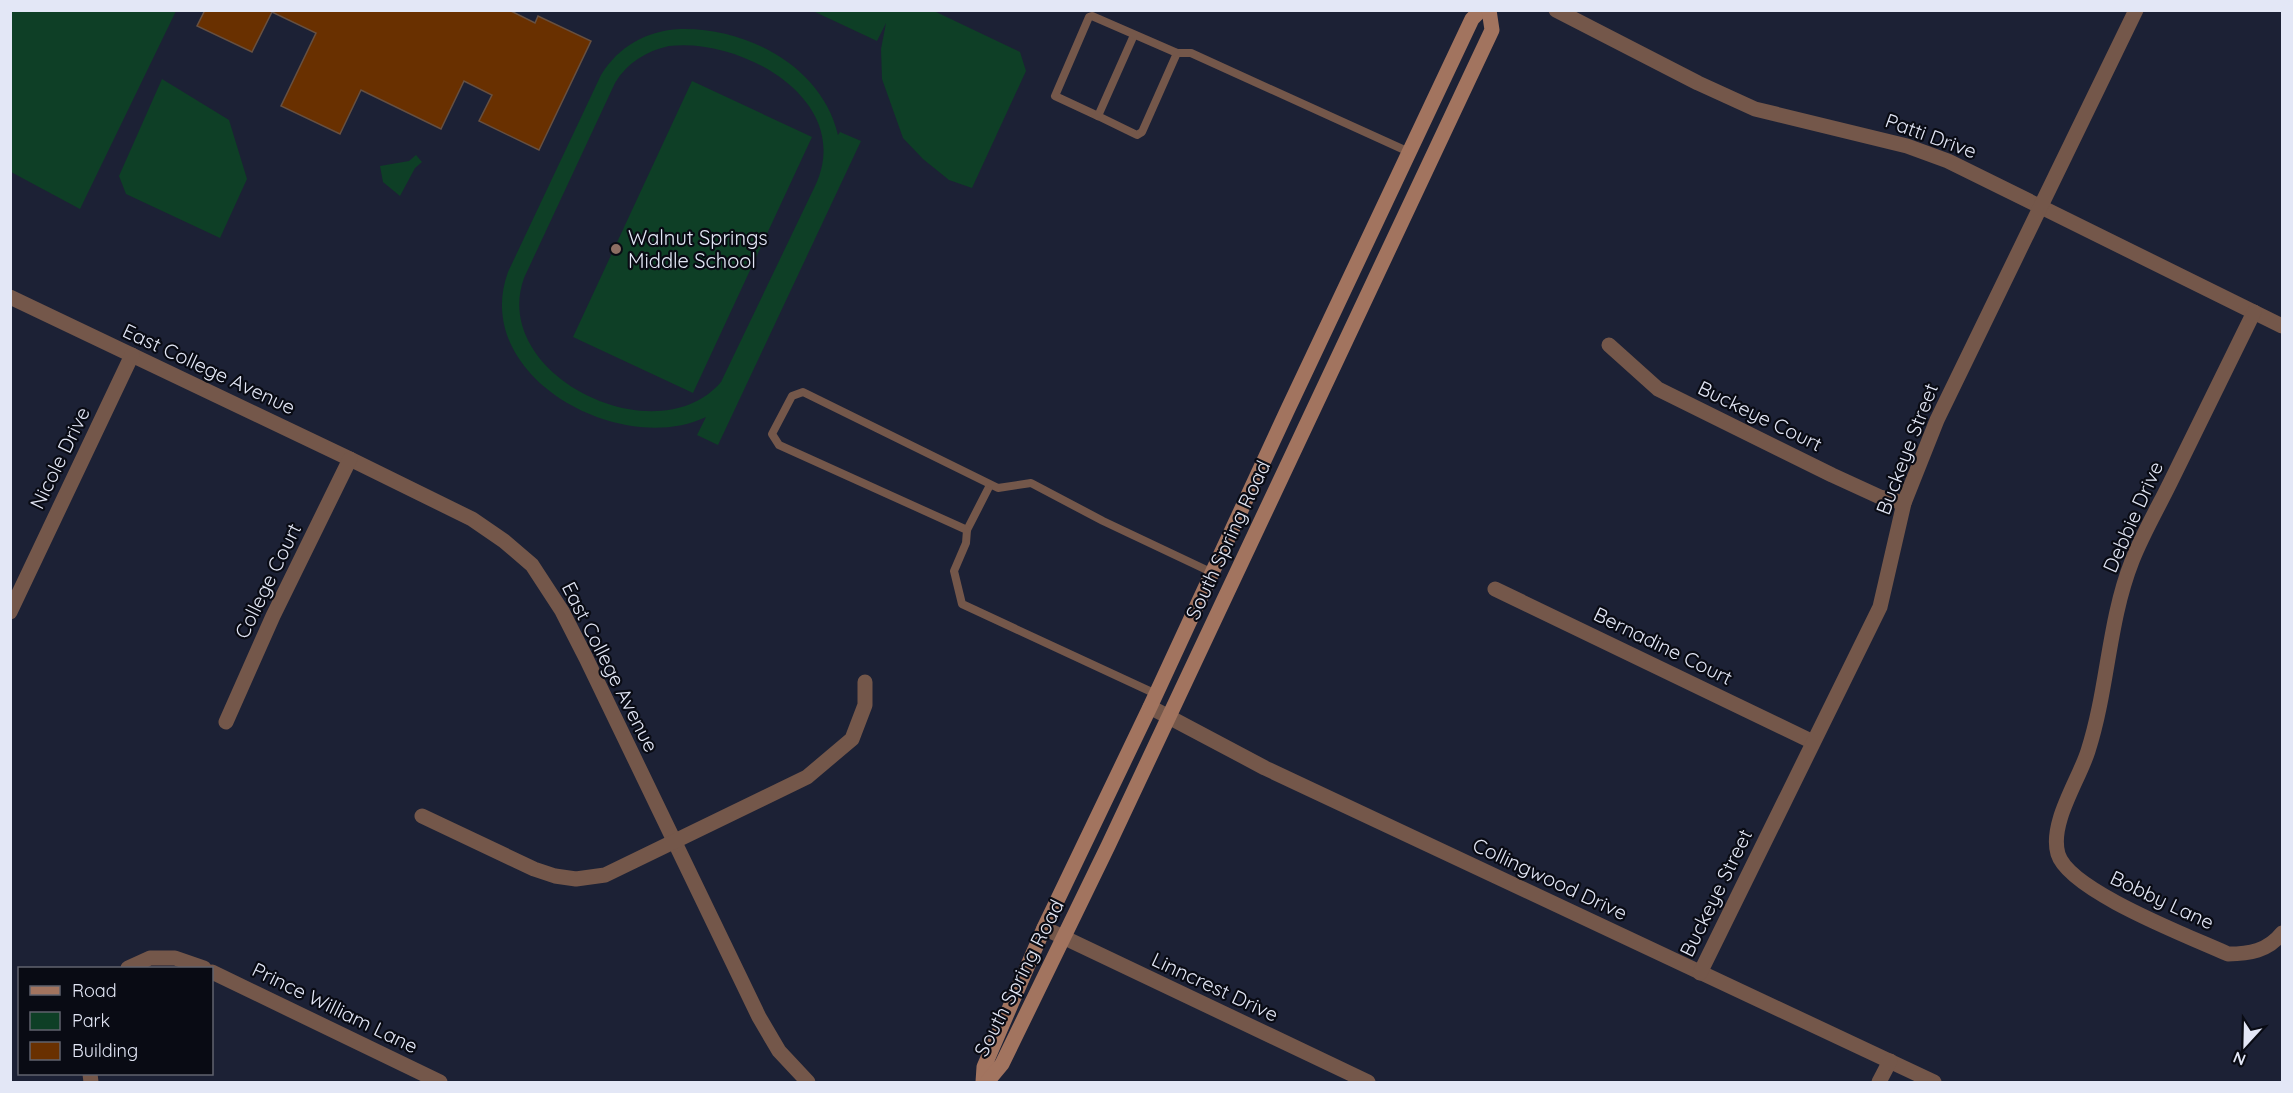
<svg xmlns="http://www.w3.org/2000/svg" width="2293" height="1093" viewBox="0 0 2293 1093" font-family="Quicksand,sans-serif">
<rect width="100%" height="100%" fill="#1c2135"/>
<g fill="#0e3f26" fill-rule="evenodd">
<polygon points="10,11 176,11 80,209 11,172"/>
<polygon points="813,11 934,11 1020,52 1026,71 972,188 949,180 923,159 903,138 882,79 881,49 886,23 877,41"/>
<path d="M680 29C746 27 822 66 838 135L840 132 861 141 718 445 697 435 706 417C620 458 470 376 508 272L601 75C619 46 646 31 680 29ZM669 46C740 37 854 99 816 184L721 382C657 457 489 375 524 278L615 83C627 63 646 51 669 46Z"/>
<polygon points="162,79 229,120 247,179 220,238 126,194 119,176"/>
<polygon points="692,81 812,137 693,393 573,337"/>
<polygon points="416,155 422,162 415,168 400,196 383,182 380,166 409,161"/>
</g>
<polygon fill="#693000" stroke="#675041" stroke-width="1.5" points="205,10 509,10 535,23 538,16 591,41 539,150 479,121 492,95 464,81 441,129 361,90 340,134 281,106 316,33 272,12 252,52 197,26"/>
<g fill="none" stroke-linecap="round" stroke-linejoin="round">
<g stroke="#74574a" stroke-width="8">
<polyline points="1134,35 1098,116 1137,135 1142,132 1177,53"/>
<polyline points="1098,116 1055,96 1089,17 1092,16 1177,53 1191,53 1409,152"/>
<polyline points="967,530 990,485"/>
<polyline points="1156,694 962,604 954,571 966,543 967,530 779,445 772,434 792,396 803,392 998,488 1031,483 1103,521 1213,573"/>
</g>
<g stroke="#74574a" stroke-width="15">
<polyline points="1556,10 1698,83 1755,109 1907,146 1948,161 2282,326"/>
<polyline points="10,297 350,459 472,519 504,541 532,565 562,611 586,658 759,1017 779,1051 808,1082"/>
<path d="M2254 312C2227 368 2199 423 2172 479 2159 506 2143 533 2132 561 2108 622 2108 689 2088 751 2079 780 2049 823 2058 854 2069 891 2191 937 2228 954 2249 954 2268 951 2282 933"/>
<polyline points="1609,345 1658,389 1832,475 1880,497 1904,503"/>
<polyline points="1495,589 1813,742"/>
<polyline points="10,612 132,355"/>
<polyline points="1150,707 1265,768 1934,1082"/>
<polyline points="226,722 273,616 350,459"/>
<polyline points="422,816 534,869 555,876 576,879 605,875 807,777 852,739 865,705 865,682"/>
<polyline points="1044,928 1368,1082"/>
<polyline points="128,968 150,958 175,958 204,968"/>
<polyline points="212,972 440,1082"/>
<polyline points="1700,973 1880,607 1904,503 1937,420 2136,10"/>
<polyline points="90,1074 91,1082"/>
<polyline points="1879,1082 1890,1061"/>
</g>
<g stroke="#a2745f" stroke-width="15">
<polyline points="983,1082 984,1067 1044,928 1150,707 1287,411 1472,19 1481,10"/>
<polyline points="987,1082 1002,1064 1108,846 1492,30 1489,10"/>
</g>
</g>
<circle fill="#8d6e63" stroke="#090b14" stroke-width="2" cx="616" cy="249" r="6"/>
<g text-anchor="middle" stroke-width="4.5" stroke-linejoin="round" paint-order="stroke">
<g font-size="20" fill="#e3e7f6" stroke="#090b14">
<text transform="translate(1931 136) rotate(20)" y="7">Patti Drive</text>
<text transform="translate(209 369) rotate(25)" y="7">East College Avenue</text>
<text transform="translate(1760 416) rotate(26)" y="7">Buckeye Court</text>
<text transform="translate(1907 449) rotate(-69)" y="7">Buckeye Street</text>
<text transform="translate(60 458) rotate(-64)" y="7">Nicole Drive</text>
<text transform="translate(2133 517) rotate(-66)" y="7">Debbie Drive</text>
<text transform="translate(1228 540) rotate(-65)" y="7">South Spring Road</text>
<text transform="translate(268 581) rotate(-64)" y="7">College Court</text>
<text transform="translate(1663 646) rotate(26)" y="7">Bernadine Court</text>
<text transform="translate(610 667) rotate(63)" y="7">East College Avenue</text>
<text transform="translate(1550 879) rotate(25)" y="7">Collingwood Drive</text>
<text transform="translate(1716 893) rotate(-64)" y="7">Buckeye Street</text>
<text transform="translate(2162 900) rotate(25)" y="7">Bobby Lane</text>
<text transform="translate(1019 978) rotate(-63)" y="7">South Spring Road</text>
<text transform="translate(1215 987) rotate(25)" y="7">Linncrest Drive</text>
<text transform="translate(335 1008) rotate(26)" y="7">Prince William Lane</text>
</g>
<g font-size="20" fill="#e3e7f6" stroke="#090b14" text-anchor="start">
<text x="628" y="245">Walnut Springs<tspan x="628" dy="23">Middle School</tspan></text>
</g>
</g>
<rect width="2293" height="1093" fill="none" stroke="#e3e7f6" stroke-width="24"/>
<rect x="18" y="967" width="195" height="108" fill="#090b14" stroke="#60636e" stroke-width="1.5"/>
<rect x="30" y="986" width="30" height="9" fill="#a2745f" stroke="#60636e" stroke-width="1.5"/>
<text x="72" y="997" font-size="18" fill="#e3e7f6">Road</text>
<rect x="30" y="1012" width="30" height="18" fill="#0e3f26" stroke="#60636e" stroke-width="1.5"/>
<text x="72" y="1027" font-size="18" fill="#e3e7f6">Park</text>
<rect x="30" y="1042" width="30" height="18" fill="#693000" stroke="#60636e" stroke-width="1.5"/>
<text x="72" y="1057" font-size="18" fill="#e3e7f6">Building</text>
<g transform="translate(2245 1045) rotate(202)" stroke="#090b14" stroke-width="4.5" paint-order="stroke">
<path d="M0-4.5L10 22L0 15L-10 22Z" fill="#e3e7f6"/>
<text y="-9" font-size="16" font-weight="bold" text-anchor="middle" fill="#e3e7f6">N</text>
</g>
</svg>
